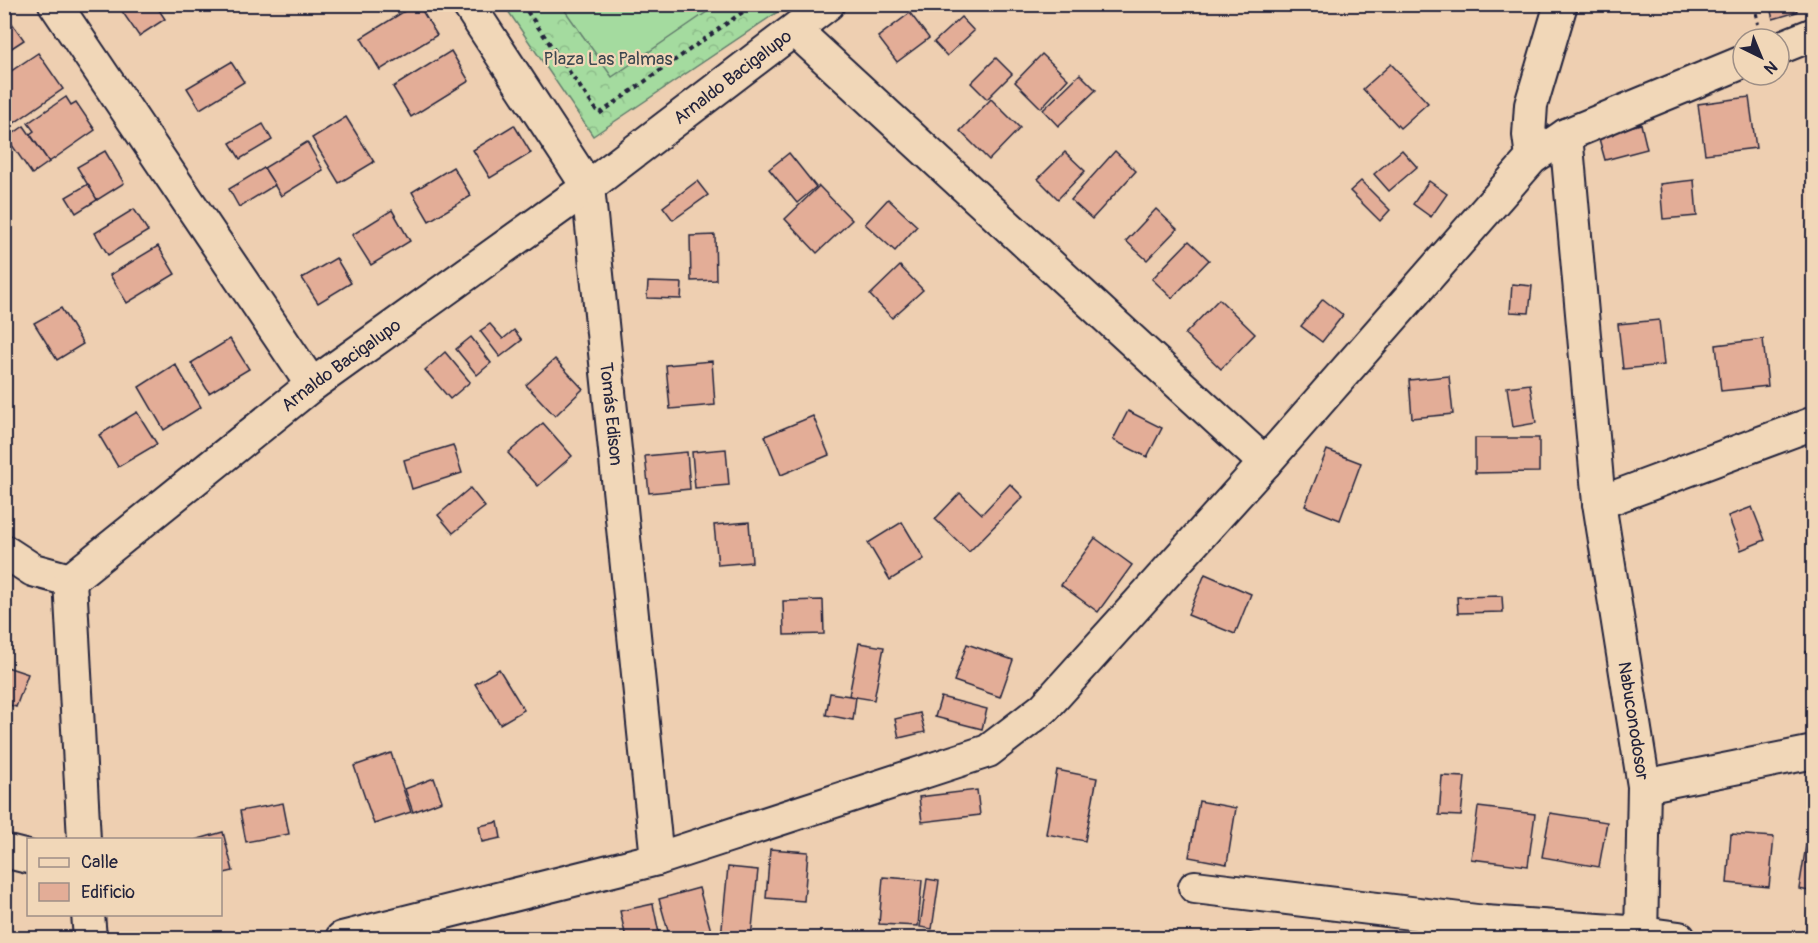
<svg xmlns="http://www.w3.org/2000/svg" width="1818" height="943" viewBox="0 0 1818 943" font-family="Pangolin,sans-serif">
<defs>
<pattern id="forest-crowns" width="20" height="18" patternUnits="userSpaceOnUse" patternTransform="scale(1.5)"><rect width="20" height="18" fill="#a4db9f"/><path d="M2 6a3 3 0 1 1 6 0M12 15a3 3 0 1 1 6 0" fill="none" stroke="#8dbc8a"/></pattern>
</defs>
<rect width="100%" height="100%" fill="#eecfb1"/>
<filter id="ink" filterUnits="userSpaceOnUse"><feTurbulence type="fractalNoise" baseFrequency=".0167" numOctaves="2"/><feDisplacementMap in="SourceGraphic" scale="12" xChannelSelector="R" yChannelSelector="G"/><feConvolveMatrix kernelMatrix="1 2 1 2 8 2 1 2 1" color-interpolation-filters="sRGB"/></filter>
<g filter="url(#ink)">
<polygon fill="url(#forest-crowns)" stroke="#637e6d" stroke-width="1.5" points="504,5 788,5 593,136"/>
<polygon fill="#a4db9f" stroke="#637e6d" stroke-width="1.5" points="561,5 717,5 612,77"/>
<g fill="#e3ad97" stroke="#22223b" stroke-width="1.5">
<polygon points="117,4 155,4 165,19 139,36"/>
<polygon points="416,4 418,4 437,35 380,70 361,38"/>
<polygon points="1769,4 1796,4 1797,12 1773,19"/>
<polygon points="4,12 24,40 4,53"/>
<polygon points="910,13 929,38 897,62 878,37"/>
<polygon points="961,17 974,31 947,56 934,42"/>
<polygon points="451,51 469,81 411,117 393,87"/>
<polygon points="38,53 63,89 4,130 4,76"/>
<polygon points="1042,54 1068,79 1041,108 1015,82"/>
<polygon points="996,58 1012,74 987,99 971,83"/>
<polygon points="231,62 244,82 200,109 187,88"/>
<polygon points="1391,64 1428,103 1400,128 1363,89"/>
<polygon points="1080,74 1096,90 1058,126 1043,110"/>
<polygon points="66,97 71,105 76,102 95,130 49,162 30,134 34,131 28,123"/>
<polygon points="1749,97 1756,148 1705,154 1698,104"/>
<polygon points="991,99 1020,128 989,160 960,131"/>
<polygon points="346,117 374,162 339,183 312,138"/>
<polygon points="263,124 272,140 240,159 230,143"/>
<polygon points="1641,124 1647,149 1605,160 1598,135"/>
<polygon points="514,125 531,153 490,178 473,150"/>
<polygon points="24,126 49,162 32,174 7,138"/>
<polygon points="307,142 323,170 281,196 264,168"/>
<polygon points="1402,150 1417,167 1389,191 1374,174"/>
<polygon points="105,151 124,183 97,200 77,167"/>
<polygon points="1115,151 1136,171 1092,219 1071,200"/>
<polygon points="1065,152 1085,171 1058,199 1038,179"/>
<polygon points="789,153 816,187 797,203 769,169"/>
<polygon points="453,167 471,196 429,221 412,192"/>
<polygon points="264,168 275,185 239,207 229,189"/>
<polygon points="1694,180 1697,216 1663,219 1660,184"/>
<polygon points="697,181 708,195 673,220 663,207"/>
<polygon points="1361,181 1390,210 1380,221 1350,191"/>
<polygon points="1429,181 1447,194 1431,217 1413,204"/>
<polygon points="88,184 97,200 76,213 66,197"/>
<polygon points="819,186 852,220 817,253 785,219"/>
<polygon points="888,199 917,226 895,251 865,224"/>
<polygon points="134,209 148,231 108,255 95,233"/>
<polygon points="1156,209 1177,229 1147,260 1126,241"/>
<polygon points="392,210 410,241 371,265 352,235"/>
<polygon points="715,235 716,280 691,281 690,236"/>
<polygon points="1189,241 1209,260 1172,298 1152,279"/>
<polygon points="158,246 175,274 127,303 110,275"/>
<polygon points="336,258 351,283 318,303 302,278"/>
<polygon points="900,266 923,290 892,318 870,295"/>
<polygon points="648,282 682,283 681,299 647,298"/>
<polygon points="1512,284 1532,286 1529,313 1510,312"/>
<polygon points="1219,299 1255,334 1221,369 1185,334"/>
<polygon points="1323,299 1343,315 1322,342 1301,326"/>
<polygon points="61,308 83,344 57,360 34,323"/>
<polygon points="1659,320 1664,365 1623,369 1618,324"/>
<polygon points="490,324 503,339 514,330 522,340 500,357 480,331"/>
<polygon points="471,337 491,363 477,375 456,349"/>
<polygon points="230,339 249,369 209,393 191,363"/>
<polygon points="1763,339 1768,386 1721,391 1716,345"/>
<polygon points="445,352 470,382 450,399 425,370"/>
<polygon points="555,359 583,389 555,416 526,385"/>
<polygon points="712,361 715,405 670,409 666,365"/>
<polygon points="175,364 201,407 164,430 139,387"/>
<polygon points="1449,376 1453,414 1412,418 1409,380"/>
<polygon points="1530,384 1536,423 1513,427 1507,387"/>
<polygon points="1128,411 1162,428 1147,457 1113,440"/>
<polygon points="137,412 157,444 118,467 99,435"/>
<polygon points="813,416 829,455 781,475 765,436"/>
<polygon points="543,423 572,456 538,486 508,453"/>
<polygon points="1475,438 1539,438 1539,472 1475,473"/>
<polygon points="453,445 462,473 412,489 404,460"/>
<polygon points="726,449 729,485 695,488 692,452"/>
<polygon points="1327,450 1361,463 1340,520 1305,506"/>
<polygon points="687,452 690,489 649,493 645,456"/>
<polygon points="1010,484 1023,497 969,552 935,519 960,493 982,514"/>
<polygon points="470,488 485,507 453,533 438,515"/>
<polygon points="1752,507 1765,540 1741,550 1728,516"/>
<polygon points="749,522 752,562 718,565 714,525"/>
<polygon points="902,522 924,559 890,580 868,543"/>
<polygon points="1095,538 1132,565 1098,612 1061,585"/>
<polygon points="1205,574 1251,594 1235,634 1188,615"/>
<polygon points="1502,596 1503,612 1458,613 1457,597"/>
<polygon points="823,600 824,634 784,635 783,601"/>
<polygon points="859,643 884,647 874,700 849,696"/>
<polygon points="967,644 1013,660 1000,697 954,681"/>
<polygon points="1814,649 1814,669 1806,652"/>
<polygon points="4,666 28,674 16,707 4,703"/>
<polygon points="499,669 524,710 500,724 475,684"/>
<polygon points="830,693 856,697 853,720 826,715"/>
<polygon points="941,697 987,709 982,729 935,717"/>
<polygon points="920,713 925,732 899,738 895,719"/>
<polygon points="391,753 411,812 374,824 354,766"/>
<polygon points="1057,770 1097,778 1085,841 1046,834"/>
<polygon points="1442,776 1465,777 1461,816 1439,815"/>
<polygon points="434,778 442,801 413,812 405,789"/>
<polygon points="977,790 980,815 922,822 919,797"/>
<polygon points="1199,801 1236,808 1227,864 1189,857"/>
<polygon points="283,803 289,834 246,842 240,811"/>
<polygon points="1478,807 1535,814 1528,866 1471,859"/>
<polygon points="1550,813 1607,822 1599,867 1542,857"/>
<polygon points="498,822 501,838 482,842 479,826"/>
<polygon points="223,832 233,871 220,874 220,840 195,840"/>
<polygon points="1731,834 1774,837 1769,887 1727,883"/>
<polygon points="1807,839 1814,840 1814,892 1799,889"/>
<polygon points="770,849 808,852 804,901 766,898"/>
<polygon points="728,867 758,870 751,938 721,938"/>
<polygon points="883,877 922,880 918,926 879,924"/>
<polygon points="927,879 939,881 932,929 920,927"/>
<polygon points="699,888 713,938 670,938 659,899"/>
<polygon points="653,904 660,938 626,938 620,911"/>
<polygon points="1247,932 1271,938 1245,938"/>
</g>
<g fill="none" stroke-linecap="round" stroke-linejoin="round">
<defs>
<g id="minor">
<polyline points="55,4 312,385"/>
<path id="s1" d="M468 4 588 187 657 859"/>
<polyline points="795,30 1265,463"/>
<polyline points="1779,48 1814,34"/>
<path id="s2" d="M1566 135 1599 503 1644 786 1641 938"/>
<polyline points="1532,158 1529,135 1531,105 1561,4"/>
<polyline points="1599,503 1814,423"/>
<polyline points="4,551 33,570 70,580"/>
<path id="s3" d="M70 580 312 385 588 187 828 4"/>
<polyline points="70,580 84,840"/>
<polyline points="1644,786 1814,752"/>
<polyline points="4,851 28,857"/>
<polyline points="1195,887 1485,922 1642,933 1679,938"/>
<polyline points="88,914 90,938"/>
<polyline points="342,938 657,859 988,751 1044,708 1265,463 1532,158 1566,135 1743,62"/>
</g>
</defs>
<use href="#minor" stroke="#22223b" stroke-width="36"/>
<g stroke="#22223b" stroke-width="4" stroke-dasharray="4.5 4.5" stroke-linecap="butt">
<polyline points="522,4 599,114 754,4"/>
<polyline points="1754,4 1758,24"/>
</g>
<use href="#minor" stroke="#f1d7b8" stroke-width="32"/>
</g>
</g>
<g text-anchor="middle" stroke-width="4.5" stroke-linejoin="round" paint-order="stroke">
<g font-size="18" fill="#3c474f" stroke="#f1d7b8">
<text x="608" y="65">Plaza Las Palmas</text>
</g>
<g font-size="18" fill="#22223b" stroke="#f1d7b8">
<text dy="6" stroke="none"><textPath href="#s3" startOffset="832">Arnaldo Bacigalupo</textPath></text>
<text dy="6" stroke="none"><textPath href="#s3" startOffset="346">Arnaldo Bacigalupo</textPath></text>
<text dy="6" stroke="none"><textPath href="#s1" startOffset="447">Tomás Edison</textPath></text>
<text dy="6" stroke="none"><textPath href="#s2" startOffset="590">Nabuconodosor</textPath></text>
</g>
</g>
<rect width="1818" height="943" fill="none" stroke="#f1d7b8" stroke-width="24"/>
<rect x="12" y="12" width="1794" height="919" fill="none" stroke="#22223b" stroke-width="2" filter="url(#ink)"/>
<rect x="27" y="838" width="195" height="78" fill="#f1d7b8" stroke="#9e8f86" stroke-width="1.5"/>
<rect x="39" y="858" width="30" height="9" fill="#f1d7b8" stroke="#9e8f86" stroke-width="1.5"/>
<text x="81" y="868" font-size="18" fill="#22223b">Calle</text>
<rect x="39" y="883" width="30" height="18" fill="#e3ad97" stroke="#9e8f86" stroke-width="1.5"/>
<text x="81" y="898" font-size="18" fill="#22223b">Edificio</text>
<g transform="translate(1761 57) rotate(137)"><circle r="28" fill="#f1d7b8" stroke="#9e8f86" stroke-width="1.5"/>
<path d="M0-4.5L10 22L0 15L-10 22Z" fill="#22223b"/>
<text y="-9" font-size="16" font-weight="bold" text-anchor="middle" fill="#22223b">N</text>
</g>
</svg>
